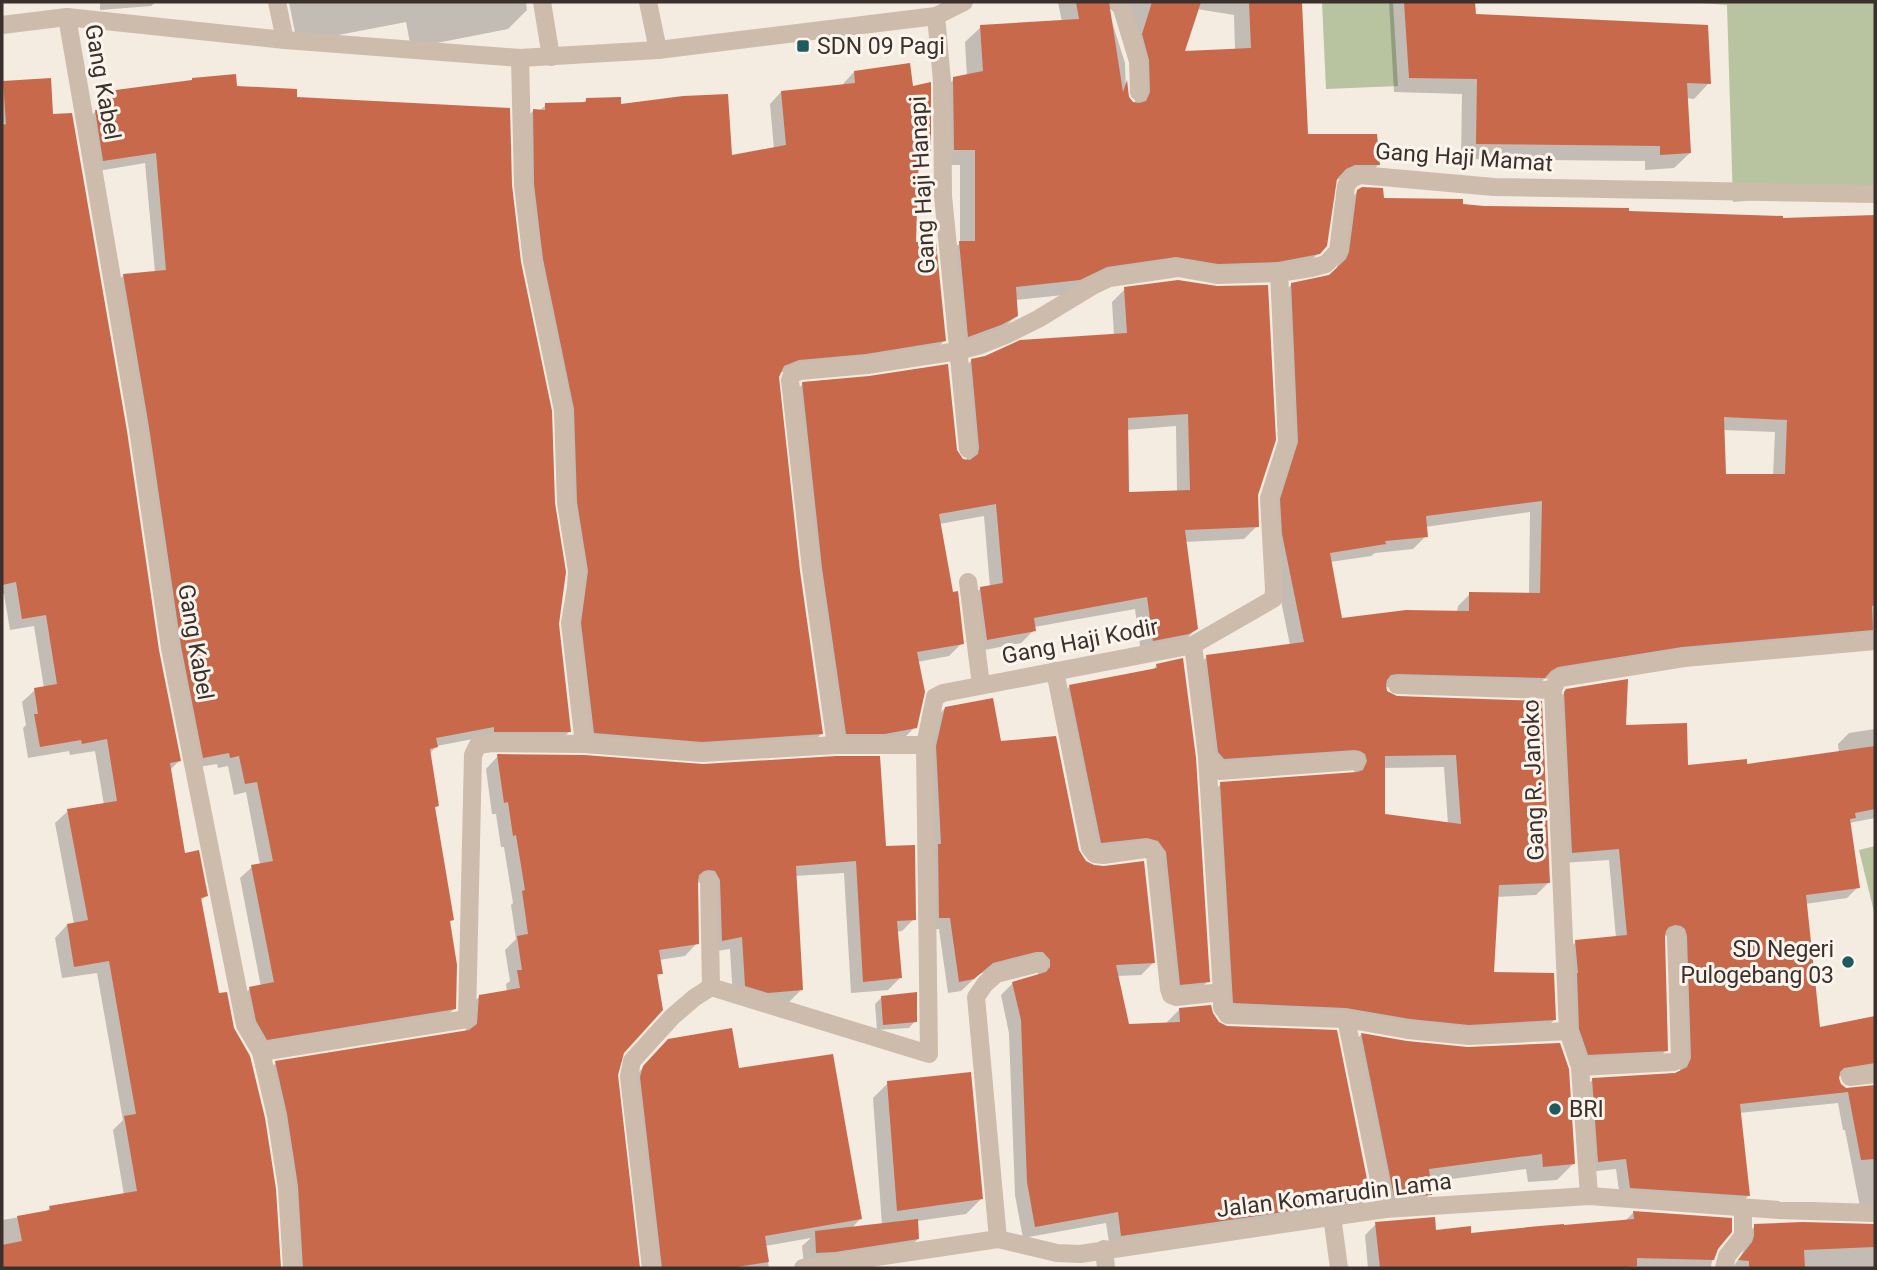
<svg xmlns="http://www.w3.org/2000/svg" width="1877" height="1270" viewBox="0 0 1877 1270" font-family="Roboto,sans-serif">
<rect width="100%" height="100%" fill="#f4ebe1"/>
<g fill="#b8c4a0">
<polygon points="1322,2 1393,2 1398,86 1326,89"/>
<polygon points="1687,2 1875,2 1875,189 1733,202 1727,5"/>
<polygon points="1875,846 1875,916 1859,850"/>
</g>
<g fill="#0003" fill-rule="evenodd">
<polygon points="100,2 156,2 151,6 100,10"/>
<polygon points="289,2 526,2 527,10 508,29 411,48 406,22 297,43"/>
<path d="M1058 2H1300L1306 136 1378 165 1363 180 1339 179 1335 181 1326 245 1303 269 1160 271 1063 295 1015 300 1017 315 1001 331 953 351 944 258 960 243V165H939L938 95 954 79 967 76 965 42 981 27 1062 22ZM1107 6 1116 14 1135 77V105L1126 93 1125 63ZM1197 9 1234 15 1235 50 1182 53Z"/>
<polygon points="1389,2 1474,2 1475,16 1709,83 1694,99 1686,98 1690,153 1674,168 1645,170 1645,161 1461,159 1462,94 1394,92"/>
<polygon points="854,72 911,88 929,150 918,161 914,244 944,341 933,352 786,371 779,373 777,377 798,571 821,734 810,745 583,744 571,636 564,422 532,271 522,122 533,111 539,111 546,105 582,104 587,99 620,106 730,157 774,149 770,104 781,92 843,86 843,84"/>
<polygon points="49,79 52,116 179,761 170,770 183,855 206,896 200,901 217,995 232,1028 274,1189 279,1268 2,1268 2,1220 45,1213 50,1208 124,1195 113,1130 123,1120 97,973 62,978 55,938 67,925 74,924 55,823 68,811 104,805 95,751 70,755 69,751 28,758 23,728 26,725 22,702 35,690 44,688 34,626 10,630 4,594 2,594 2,83"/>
<polygon points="236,88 295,99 510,186 569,732 558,743 483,737 437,746 429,754 437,805 433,809 452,919 448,923 454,1009 442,1020 255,1050 238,1000 250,989 261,987 240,878 252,867 260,865 246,792 234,795 228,766 218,768 217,764 192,768 112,287 124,275 155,272 145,163 92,172 84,124 95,112 98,112 97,104 109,93"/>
<path d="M1359 190 1382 200 1462 206 1781 220 1875 216V652L1872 646 1669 659 1544 679 1531 690 1384 687 1389 696 1540 703 1548 883 1536 895 1496 897 1492 973 1554 1020 1542 1032 1221 1015 1208 797 1221 784 1355 774 1353 767 1211 771 1194 669 1207 657 1290 645 1270 547 1269 513 1286 456 1279 297 1292 284 1330 277 1335 272 1337 267 1346 203ZM1723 430 1775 432 1773 476H1724ZM1530 512 1529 595 1470 594 1458 606 1457 612 1341 620 1330 562 1371 556 1375 553 1413 549 1426 536 1425 527ZM1444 767 1448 824 1383 816V768Z"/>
<path d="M1125 289 1256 494 1257 526 1244 539 1184 542 1196 629 1183 642 1141 653 1135 609 1034 627V630L1021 643 974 652 968 601 981 588 990 587 984 516 939 524 962 643 949 656 917 662 915 727 902 740 833 746 789 397 803 384 955 451 962 461H967L958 374 971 361 1114 336 1112 302ZM1176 426 1177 492 1127 494 1126 430Z"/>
<polygon points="1157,665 1208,981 1197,992 1170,995 1151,854 1090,853 1060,697 1070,686 1152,671"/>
<polygon points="1567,690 1686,767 1746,766 1839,753 1838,744 1849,733 1875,729 1875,818 1849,823 1858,887 1847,898 1805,904 1818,1029 1875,1017 1875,1084 1873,1078 1861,1073 1837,1077 1840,1086 1851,1090 1875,1086 1875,1223 1875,1220 1861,1212 1845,1130 1843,1130 1838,1103 1739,1113 1748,1196 1737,1207 1620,1198 1616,1169 1587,1172 1582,1091 1593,1079 1680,1073 1677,948 1674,940 1663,934 1667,1050 1655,1061 1577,1066 1565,953 1576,942 1616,938 1609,860 1561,863 1555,702"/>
<polygon points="945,708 1000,743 1077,851 1153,963 1141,975 1116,976 1127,1025 1168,1024 1167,1022 1179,1010 1211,1014 1369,1198 1357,1210 1110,1248 1106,1223 1023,1238 1015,1195 1009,1033 1001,995 1013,983 1038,976 1038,972 1023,963 979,974 961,991 948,993 939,929 927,930 933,721"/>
<polygon points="498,756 884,848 914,919 902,931 896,932 900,978 888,990 851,993 844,873 794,876 801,990 789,1002 733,998 730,949 710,952 701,883 696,882 697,943 685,956 659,960 661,973 656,978 622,1052 616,1075 639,1268 291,1268 263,1075 276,1063 466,1032 467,1009 480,996 507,992 506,984 510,981 505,950 516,939 511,905 513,903 504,847 501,847 496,814 492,814 486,769"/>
<polygon points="882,997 915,1021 909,1028 877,1030 875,1004"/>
<polygon points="1361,1035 1407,1043 1574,1163 1557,1180 1528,1182 1526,1169 1429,1182 1430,1194 1414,1210 1378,1212 1345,1051"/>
<polygon points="656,1053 737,1070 860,1219 851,1229 882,1225 873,1098 888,1083 981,1199 966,1214 917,1221 918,1239 904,1252 804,1265 802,1246 811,1238 765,1246 769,1268 649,1268 631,1081"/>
<polygon points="1634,1212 1716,1249 1711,1265 1712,1268 1368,1268 1365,1235 1376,1224 1435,1232 1470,1235 1625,1221"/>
<polygon points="1803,1224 1875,1226 1875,1268 1732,1268 1741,1256 1744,1249 1744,1237 1755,1226"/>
</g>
<g fill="#c8694b" fill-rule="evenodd">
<polygon points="1076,2 1109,2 1123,92 1127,80 1129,97 1133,102 1139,103 1146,101 1150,92 1149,60 1142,34 1152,2 1201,2 1185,51 1251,48 1249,2 1302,2 1308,134 1377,134 1380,165 1355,165 1346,169 1337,179 1327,246 1320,254 1278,262 1218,264 1176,257 1107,267 1080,280 1016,287 1018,316 1001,325 968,337 959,241 975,241 975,150 954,150 953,77 983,71 980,25 1079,19"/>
<polygon points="1404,2 1475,2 1476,14 1708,25 1711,84 1687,83 1691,153 1660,155 1660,146 1476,144 1477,79 1409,78"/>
<polygon points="910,63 913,86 931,82 931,151 919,151 916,242 936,242 946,341 866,354 799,360 784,366 779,377 800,571 823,734 702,742 594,733 581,623 588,571 577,502 574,409 543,259 534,184 533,109 545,110 545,103 586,102 586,98 621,97 621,104 683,96 728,94 732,155 786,145 781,91 855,83 854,71"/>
<polygon points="236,74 237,86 297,89 297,97 510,108 512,185 521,262 552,411 555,503 566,572 559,624 571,732 494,732 494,727 436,738 438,747 430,749 439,806 435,807 454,920 450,921 457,965 456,1009 267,1040 256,1021 249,987 274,982 251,865 273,861 257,782 245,784 239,756 230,758 229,753 203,758 181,646 149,427 123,274 166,270 156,153 103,161 95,110 110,109 108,91 192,80 192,78"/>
<polygon points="51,78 53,114 72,113 127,431 159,650 181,761 170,763 185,853 199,850 208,896 201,898 219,993 227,992 234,1028 250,1056 265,1118 276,1189 281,1268 2,1268 2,1245 22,1241 17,1216 50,1210 49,1206 137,1191 124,1116 136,1114 109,961 74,967 67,924 88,920 67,809 117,801 107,739 82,744 81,740 40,747 34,714 38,714 34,688 57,684 46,615 22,619 16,582 2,585 2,125 6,124 3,81"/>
<path d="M1362 187 1383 188 1384 198 1463 199V204L1484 206 1629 208V211L1783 216V218L1875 215V605L1872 606 1873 630 1682 647 1558 667 1551 671 1545 678 1397 674 1391 675 1387 680 1386 685 1387 691 1397 696 1542 701 1550 883 1499 885 1494 972 1554 973 1556 1020 1469 1025 1410 1019 1346 1008 1233 1003 1220 782 1357 772 1363 770 1367 761 1365 754 1360 751 1355 750 1224 759 1218 752 1206 655 1304 642 1282 534 1280 499 1298 442 1291 283 1329 275 1346 259 1349 252 1357 190ZM1724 417 1787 420 1785 474H1726ZM1542 501 1540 593 1469 592V611L1406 610 1342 618 1330 553 1386 544 1385 541 1428 537 1426 516ZM1456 755 1461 824 1385 814V756Z"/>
<path d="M1178 280 1217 286 1268 285 1276 440 1258 495 1259 527 1185 530 1198 629 1189 634 1153 641 1147 597 1034 618 1036 631 987 640 980 587 1003 583 996 504 939 514 953 592 958 591 964 644 917 652 925 692 917 728 885 734H846L822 568 802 382 869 376 948 364 957 450 963 459 970 460 978 454 979 448 971 359 985 356 1020 340 1127 333 1124 287ZM1188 414 1190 490 1129 492 1128 418Z"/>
<polygon points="1183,658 1196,758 1210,982 1180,985 1166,852 1158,841 1147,838 1101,843 1069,685 1157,668 1156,664"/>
<polygon points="1628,679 1626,725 1687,723 1688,765 1747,759 1747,764 1875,746 1875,809 1855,813 1856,818 1850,819 1860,888 1806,895 1820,1027 1875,1016 1875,1063 1844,1068 1840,1072 1839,1078 1841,1084 1846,1088 1875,1085 1875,1159 1861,1160 1848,1092 1740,1104 1750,1196 1630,1188 1626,1159 1598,1162 1592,1078 1675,1073 1687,1067 1691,1058 1687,936 1685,929 1681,926 1675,925 1669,927 1666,931 1665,936 1668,1051 1588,1055 1579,1029 1577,973 1578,973 1575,940 1627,935 1619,849 1572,853 1564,692 1566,689"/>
<polygon points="993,698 1001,741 1056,736 1079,850 1086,861 1094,865 1104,866 1144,861 1155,963 1116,965 1129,1024 1180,1022 1179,1008 1211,1005 1213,1013 1219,1022 1227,1026 1337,1030 1371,1199 1121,1236 1118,1212 1035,1227 1027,1182 1021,1020 1012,982 1046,972 1050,967 1050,960 1043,952 1036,952 993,963 974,979 959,982 950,918 939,918 938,844 941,844 936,746 945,707"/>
<polygon points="497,754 584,755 703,764 836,756 880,756 886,846 915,845 916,920 897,921 902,978 863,982 856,861 796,866 803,990 768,993 745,986 742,937 722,941 720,880 715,871 709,870 704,871 699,875 698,881 699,944 659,950 663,974 657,974 663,1010 624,1053 618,1075 640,1268 303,1268 298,1186 287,1114 275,1061 469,1030 477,1024 479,995 520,988 517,970 522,970 517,936 528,934 522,891 525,890 516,835 513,836 508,802 504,803"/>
<polygon points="917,992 917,1022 883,1025 881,996"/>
<polygon points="732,1028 739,1068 833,1054 862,1219 765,1236 769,1262 730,1268 662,1268 640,1077 643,1066 668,1039"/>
<polygon points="1361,1033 1407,1041 1468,1047 1560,1043 1569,1069 1575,1164 1543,1167 1542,1154 1429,1169 1432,1195 1394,1197"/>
<polygon points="971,1072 983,1199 897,1211 887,1081"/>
<polygon points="1633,1211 1732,1218 1732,1232 1718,1249 1714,1260 1637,1258 1637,1266 1617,1268 1380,1268 1375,1222 1435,1217 1436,1230 1471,1226 1471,1233 1540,1226 1564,1224 1564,1225 1634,1219"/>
<polygon points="918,1219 919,1239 835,1252 816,1253 815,1231"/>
<polygon points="1803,1222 1875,1224 1875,1247 1804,1250 1805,1268 1749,1268 1749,1261 1738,1260 1752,1242 1754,1236 1754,1224"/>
</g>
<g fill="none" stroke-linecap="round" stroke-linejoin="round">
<g stroke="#cdbbac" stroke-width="18">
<polyline points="648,2 658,50"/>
<polyline points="1850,1077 1875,1074"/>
<polyline points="998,1239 976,997 985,984 996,974 1039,963"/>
<polyline points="1104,1249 1106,1268"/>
</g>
<g stroke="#cdbbac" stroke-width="18">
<polyline points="277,2 285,40 520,58 658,50 936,16 964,2"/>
<polyline points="542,2 551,57"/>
<polyline points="1120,2 1138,61 1139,92"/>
<polyline points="936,16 942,81 943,196 968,449"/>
<polyline points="67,17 138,429 170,648 245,1025 261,1052 276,1116 287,1188 292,1268"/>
<polyline points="2,25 67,17 285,40"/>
<polyline points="520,58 523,185 532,261 563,410 566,503 577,571 576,587 570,623 584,744"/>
<polyline points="968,582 981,685"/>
<polyline points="1193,645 1207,757 1219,771 1356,761"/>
<polyline points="1055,671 1090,848 1095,854 1103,855 1145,849 1152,850 1155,854 1169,989 1171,995 1176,997 1222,992 1222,1007 1228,1015 1346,1019 1408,1030 1469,1036 1568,1031"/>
<polyline points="1397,685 1553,690"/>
<polyline points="836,745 811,569 790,380 792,374 800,371 867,365 958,351 981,345 1006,335 1038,319 1094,285 1109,278 1178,268 1217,275 1279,273 1311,268 1326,264 1338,251 1346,186 1351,179 1360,175 1494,187 1875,194"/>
<polyline points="1207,757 1222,992"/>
<polyline points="709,881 711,987"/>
<polyline points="1346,1019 1385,1209"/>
<polyline points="261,1052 467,1019 473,755 478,745 492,743 584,744 702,753 836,745 925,745"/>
<polyline points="1580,1067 1674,1062 1680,1058 1676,936"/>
<polyline points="1589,1196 1580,1067 1568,1031 1553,690 1557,680 1560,678 1684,658 1875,641"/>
<polyline points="1332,1216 1339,1268"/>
<polyline points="651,1268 629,1077 632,1061 672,1017 694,998 711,987 929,1054 925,745 935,697 943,693 1193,645 1273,599 1274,590 1269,498 1287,442 1279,273"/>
<polyline points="1724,1268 1727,1256 1743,1236 1743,1207"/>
</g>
<polyline stroke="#cdbbac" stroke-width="18" points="803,1268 998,1239 1057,1253 1080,1254 1385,1209 1589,1196 1779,1210 1875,1213"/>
</g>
<g fill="#1f5a5e" stroke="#fbf5ee" stroke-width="2.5">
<rect x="796" y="39" width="14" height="14" rx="3.5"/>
<circle cx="1848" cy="962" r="7"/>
<circle cx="1555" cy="1109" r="7"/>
</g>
<g text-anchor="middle" stroke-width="6" stroke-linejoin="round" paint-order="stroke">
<g font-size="23" fill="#3b302b" stroke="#fbf5ee" text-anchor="start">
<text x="817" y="54">SDN 09 Pagi</text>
<text x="1834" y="957" text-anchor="end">SD Negeri<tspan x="1834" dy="26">Pulogebang 03</tspan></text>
<text x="1569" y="1117">BRI</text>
</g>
<g font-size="23" fill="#3b302b" stroke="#fbf5ee">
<text transform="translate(103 82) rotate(80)" y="8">Gang Kabel</text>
<text transform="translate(1464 157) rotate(4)" y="8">Gang Haji Mamat</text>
<text transform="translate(922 185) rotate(-93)" y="8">Gang Haji Hanapi</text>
<text transform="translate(1080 641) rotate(-11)" y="8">Gang Haji Kodir</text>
<text transform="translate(196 642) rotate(80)" y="8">Gang Kabel</text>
<text transform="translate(1533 780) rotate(-92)" y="8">Gang R. Janoko</text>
<text transform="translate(1334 1195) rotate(-7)" y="8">Jalan Komarudin Lama</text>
</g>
</g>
<rect width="1877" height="1270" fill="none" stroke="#3b302b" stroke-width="7"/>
</svg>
